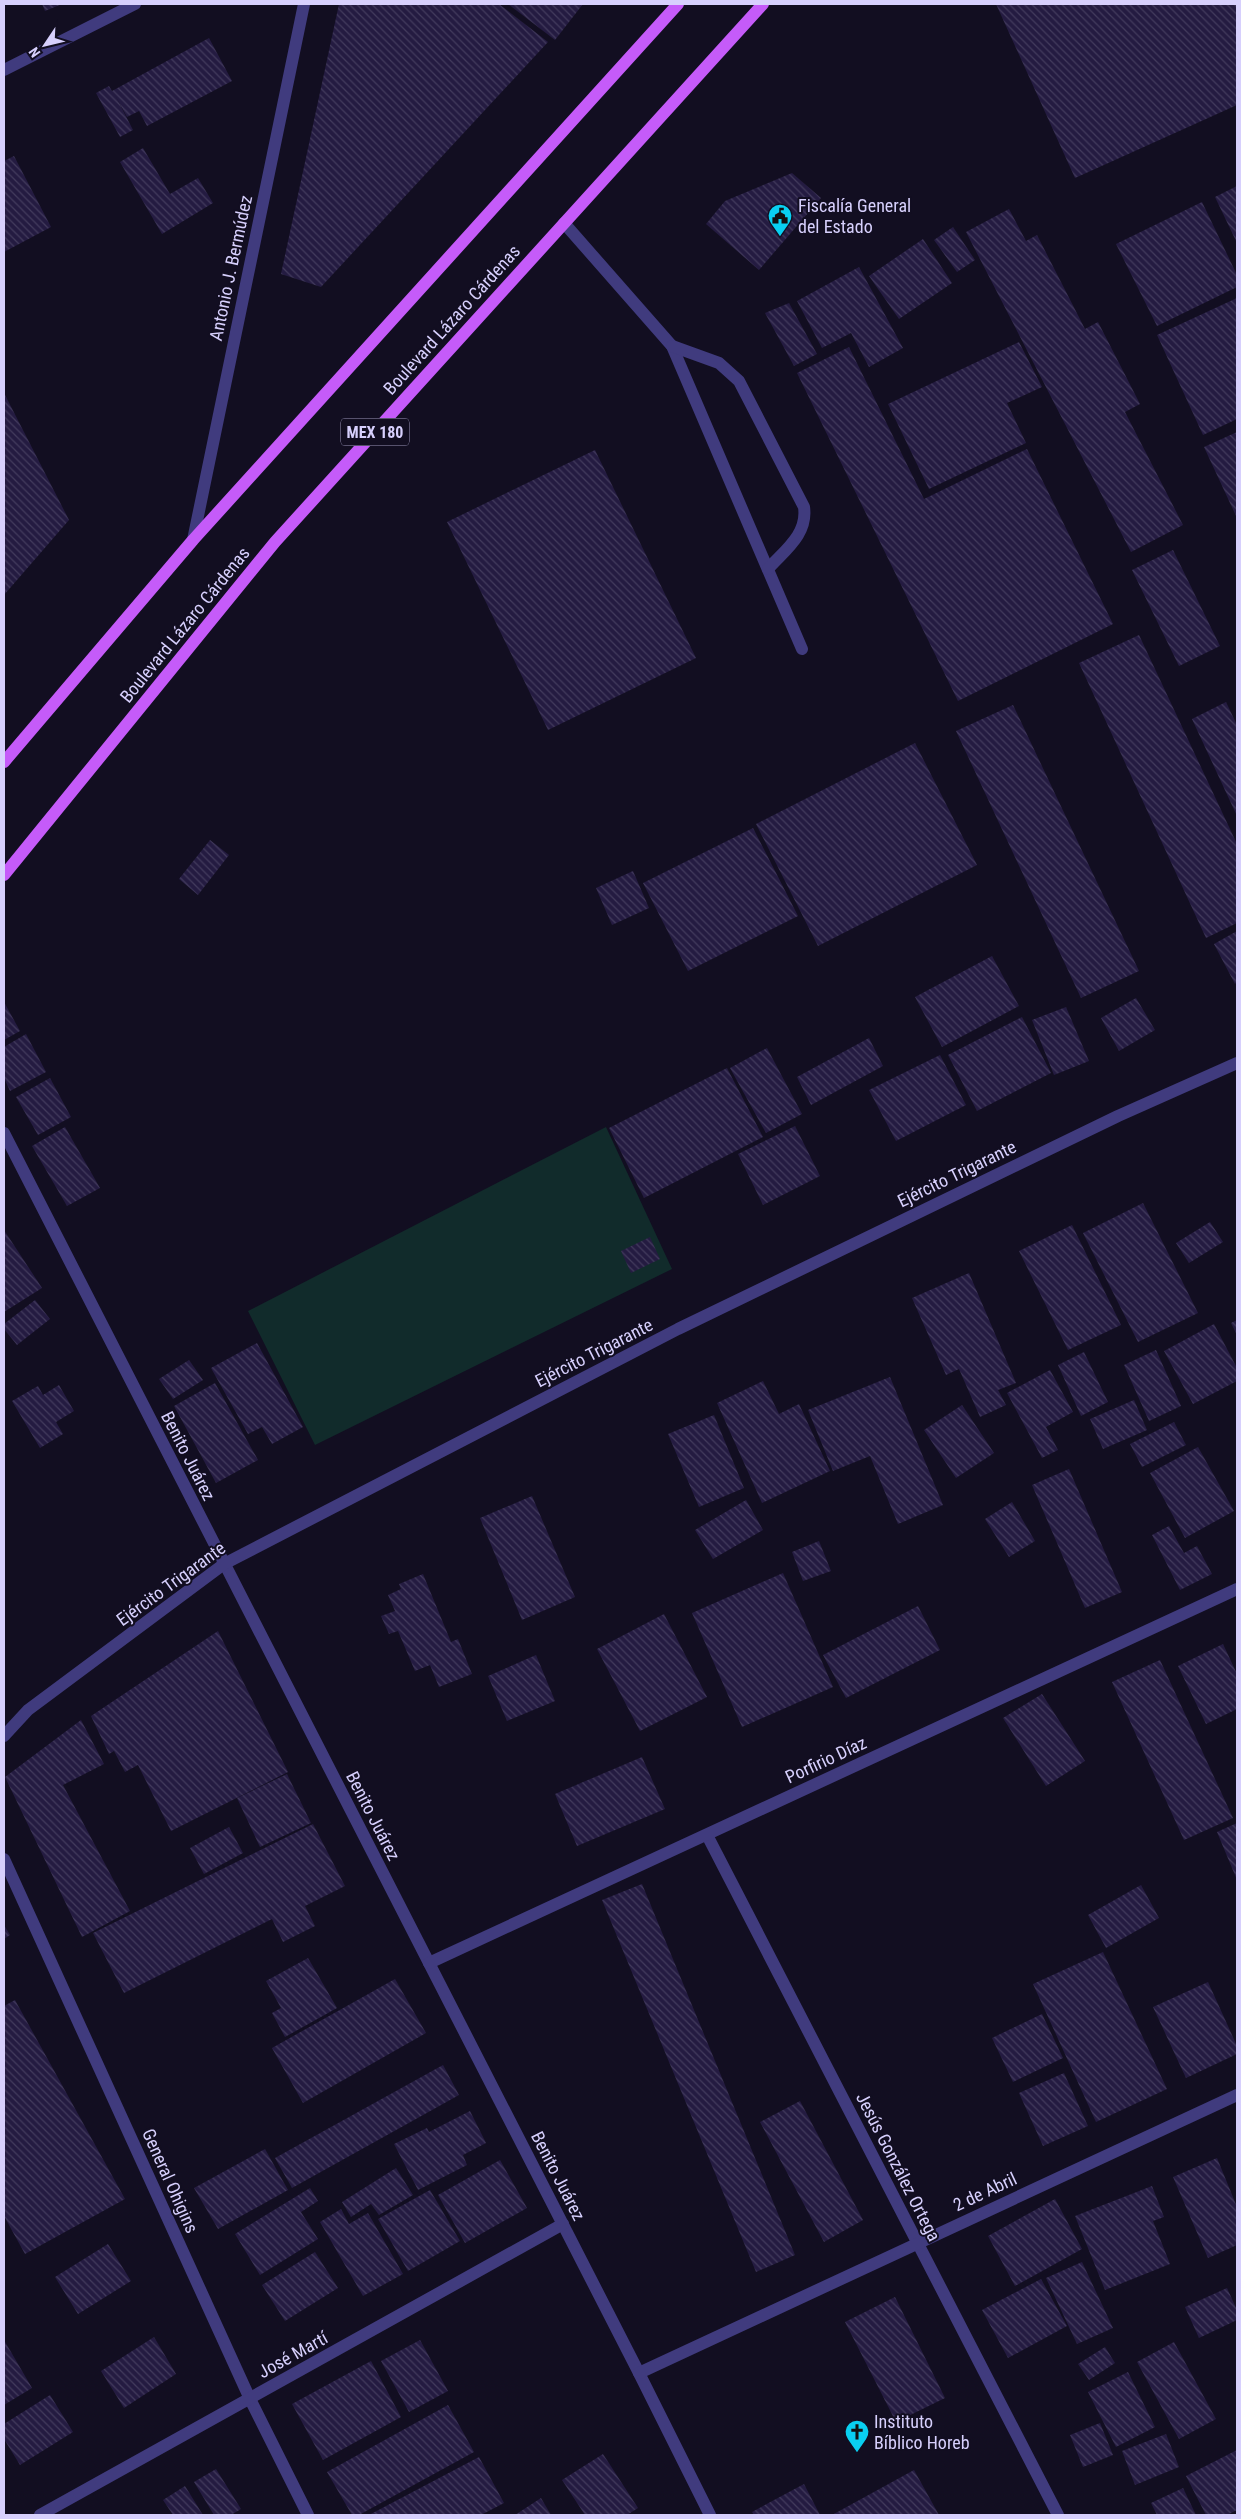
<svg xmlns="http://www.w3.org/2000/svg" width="1241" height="2519" viewBox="0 0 1241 2519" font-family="'Roboto Condensed',sans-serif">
<defs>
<pattern id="building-back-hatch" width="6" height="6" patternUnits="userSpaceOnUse" patternTransform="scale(1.25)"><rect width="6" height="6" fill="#241b41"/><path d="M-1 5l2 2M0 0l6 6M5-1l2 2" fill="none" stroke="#433b5d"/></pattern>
</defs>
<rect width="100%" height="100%" fill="#120e21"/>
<polygon fill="#112b2b" points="606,1127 672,1269 315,1445 248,1311"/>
<g fill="url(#building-back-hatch)">
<polygon points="42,4 62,4 45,11"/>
<polygon points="339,4 499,4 548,42 321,287 281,274"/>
<polygon points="508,4 583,4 555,40"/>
<polygon points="996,4 1237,4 1237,105 1075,178"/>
<polygon points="209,38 232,81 147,126 139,111 127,117 115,95 133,130 120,137 96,93 109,86 112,91"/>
<polygon points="143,148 170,194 198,178 213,203 162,234 120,162"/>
<polygon points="14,156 51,227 4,252 4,161"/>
<polygon points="792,173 821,198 759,270 706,224 725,201"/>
<polygon points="1237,186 1237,243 1215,197"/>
<polygon points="1202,202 1237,275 1237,287 1157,326 1116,244"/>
<polygon points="1009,209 1026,241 1037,235 1085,329 1098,322 1140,404 1125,412 1183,525 1131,552 966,232"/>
<polygon points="953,227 975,260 957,272 934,240"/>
<polygon points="923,239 952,283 899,319 869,276"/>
<polygon points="859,267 903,348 869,367 851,333 822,348 797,301"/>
<polygon points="1237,298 1237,419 1203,435 1157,335"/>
<polygon points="789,303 817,354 794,366 765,313"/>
<polygon points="1019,342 1042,387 1007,403 1026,443 929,489 888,404"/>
<polygon points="849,347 924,499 1027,449 1113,624 958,701 797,373"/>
<polygon points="4,393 69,520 4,595"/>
<polygon points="1237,432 1237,518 1204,447"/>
<polygon points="595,450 696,658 548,730 447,522"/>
<polygon points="1173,550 1220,646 1179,666 1132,570"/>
<polygon points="1139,635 1237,844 1237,923 1206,938 1079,663"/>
<polygon points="1226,702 1237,725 1237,816 1192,719"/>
<polygon points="1013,705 1139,971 1081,998 956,731"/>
<polygon points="915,743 977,865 818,946 756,824"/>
<polygon points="753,828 798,916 688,971 643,883"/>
<polygon points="210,840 229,855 198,895 179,879"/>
<polygon points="633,871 649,908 612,925 596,888"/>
<polygon points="1237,931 1237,982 1235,984 1214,944"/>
<polygon points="992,956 1019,1006 942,1047 915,997"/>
<polygon points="1136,998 1155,1030 1119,1051 1101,1018"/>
<polygon points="4,1002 20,1031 4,1040"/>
<polygon points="1066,1007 1089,1061 1054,1075 1032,1020"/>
<polygon points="1022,1017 1051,1073 977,1111 948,1055"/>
<polygon points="26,1034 46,1072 10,1091 4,1078 4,1047"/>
<polygon points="869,1038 883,1066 811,1105 797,1077"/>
<polygon points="767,1048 802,1114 766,1133 730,1068"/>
<polygon points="940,1055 966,1105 896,1141 869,1090"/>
<polygon points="727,1068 763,1137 644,1198 609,1128"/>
<polygon points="50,1078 71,1117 38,1135 16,1097"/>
<polygon points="795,1126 820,1176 763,1205 738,1154"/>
<polygon points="65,1127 100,1188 67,1206 32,1146"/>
<polygon points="1143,1203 1198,1313 1138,1342 1083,1233"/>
<polygon points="1210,1222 1223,1242 1189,1263 1176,1243"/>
<polygon points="1072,1225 1121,1325 1068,1350 1019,1251"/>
<polygon points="4,1230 42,1288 4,1312"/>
<polygon points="650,1237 660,1259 631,1273 621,1251"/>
<polygon points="969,1273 1016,1383 998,1390 1006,1405 980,1417 959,1369 946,1375 912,1298"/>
<polygon points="35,1300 50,1319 17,1345 4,1329 4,1324"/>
<polygon points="1237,1320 1237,1335 1231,1323"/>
<polygon points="1214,1324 1237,1368 1237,1381 1193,1404 1164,1351"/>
<polygon points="257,1343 303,1427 272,1444 262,1427 248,1434 211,1368"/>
<polygon points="1156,1350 1181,1406 1149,1421 1124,1365"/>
<polygon points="1084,1352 1108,1402 1081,1416 1058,1365"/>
<polygon points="189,1360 203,1380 173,1399 159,1379"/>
<polygon points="1050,1370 1073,1412 1046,1427 1058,1450 1042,1458 1007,1393"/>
<polygon points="890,1377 943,1505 898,1524 870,1456 833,1471 808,1410"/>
<polygon points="763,1381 779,1414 799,1404 830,1471 762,1503 717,1403"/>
<polygon points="215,1383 258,1460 216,1483 174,1406"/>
<polygon points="59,1385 74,1411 56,1422 63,1434 40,1448 12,1401 38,1386 43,1395"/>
<polygon points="1134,1400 1147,1430 1103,1449 1090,1419"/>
<polygon points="962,1405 994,1453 956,1478 924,1430"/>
<polygon points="714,1415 744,1488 699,1507 668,1434"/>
<polygon points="1174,1422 1186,1445 1142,1467 1130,1444"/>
<polygon points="1198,1447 1234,1511 1185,1538 1150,1473"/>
<polygon points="1069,1469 1122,1592 1085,1608 1032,1485"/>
<polygon points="532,1496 575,1597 522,1620 480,1518"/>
<polygon points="746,1500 763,1530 713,1559 695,1530"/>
<polygon points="1012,1502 1035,1541 1009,1557 985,1519"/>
<polygon points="1169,1526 1184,1553 1197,1546 1212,1574 1180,1590 1152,1535"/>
<polygon points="819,1541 831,1571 803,1581 792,1552"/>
<polygon points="783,1573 833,1687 742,1727 692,1613"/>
<polygon points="423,1574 451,1642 458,1639 472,1674 439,1687 430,1665 415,1671 398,1631 389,1634 381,1616 395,1611 388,1595 401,1589 399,1584"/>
<polygon points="918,1606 940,1650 846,1698 823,1655"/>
<polygon points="664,1614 707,1697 640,1731 597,1649"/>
<polygon points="218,1631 288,1772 171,1831 138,1765 125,1772 114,1751 109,1754 91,1716"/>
<polygon points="1223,1644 1237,1674 1237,1709 1206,1724 1178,1666"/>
<polygon points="536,1655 555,1701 507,1721 488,1676"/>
<polygon points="1160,1660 1233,1818 1184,1840 1112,1682"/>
<polygon points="1042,1694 1085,1761 1046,1786 1003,1718"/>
<polygon points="81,1720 104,1764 63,1785 130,1911 82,1937 5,1777"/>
<polygon points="642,1757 665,1809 577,1846 555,1794"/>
<polygon points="287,1774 311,1823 260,1847 237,1798"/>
<polygon points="1237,1823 1237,1880 1217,1832"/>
<polygon points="313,1824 345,1886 305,1906 315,1926 283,1942 272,1919 124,1993 93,1933"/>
<polygon points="229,1827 243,1853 204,1874 190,1848"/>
<polygon points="642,1884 795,2255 756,2272 602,1900"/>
<polygon points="1141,1885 1159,1918 1106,1948 1088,1915"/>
<polygon points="4,1925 10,1935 4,1939"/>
<polygon points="1103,1952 1167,2089 1096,2122 1033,1984"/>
<polygon points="308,1958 337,2008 285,2037 272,2013 281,2008 266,1981"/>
<polygon points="395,1979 426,2033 303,2103 272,2048"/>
<polygon points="1208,1982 1237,2046 1237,2054 1186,2078 1153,2007"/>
<polygon points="15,2000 125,2199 25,2254 4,2216 4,2006"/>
<polygon points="1042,2014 1063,2058 1013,2082 992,2038"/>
<polygon points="443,2065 459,2095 292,2188 275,2158"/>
<polygon points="1064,2073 1088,2126 1043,2146 1019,2093"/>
<polygon points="800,2101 863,2220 824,2242 760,2122"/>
<polygon points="470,2111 486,2143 463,2155 467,2165 418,2190 394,2144 427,2128 429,2132"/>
<polygon points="265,2149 288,2190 218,2229 194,2188"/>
<polygon points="1217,2158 1237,2207 1237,2245 1208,2258 1173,2177"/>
<polygon points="500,2160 527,2208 465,2243 438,2195"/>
<polygon points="396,2168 413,2195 379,2215 371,2204 351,2217 342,2202"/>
<polygon points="1152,2186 1164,2217 1153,2221 1170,2264 1105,2290 1075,2216"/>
<polygon points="310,2188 318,2201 301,2212 318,2239 260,2275 235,2234"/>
<polygon points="430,2190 460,2241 408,2271 378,2219"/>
<polygon points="1055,2199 1082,2249 1015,2286 988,2236"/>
<polygon points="341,2209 349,2224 368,2213 403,2274 363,2296 320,2222"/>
<polygon points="108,2244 131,2281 78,2314 55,2277"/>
<polygon points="315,2252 338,2288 285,2321 262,2285"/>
<polygon points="1082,2262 1113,2328 1077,2344 1046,2278"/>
<polygon points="1041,2279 1067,2326 1008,2358 982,2310"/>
<polygon points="1227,2288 1237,2310 1237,2320 1199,2338 1185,2307"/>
<polygon points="895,2297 945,2398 896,2422 845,2322"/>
<polygon points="154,2337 176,2374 124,2408 101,2371"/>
<polygon points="4,2340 32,2388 4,2405"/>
<polygon points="420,2340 448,2391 409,2412 381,2361"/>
<polygon points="1174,2342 1216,2419 1179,2439 1137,2362"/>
<polygon points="1105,2347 1115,2363 1089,2380 1078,2364"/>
<polygon points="371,2361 401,2417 323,2460 292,2404"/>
<polygon points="1128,2372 1155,2427 1116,2447 1088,2392"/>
<polygon points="50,2395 73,2432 20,2465 4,2439 4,2424"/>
<polygon points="448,2405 474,2452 359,2515 352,2515 327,2472"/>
<polygon points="1100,2423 1113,2455 1083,2467 1070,2435"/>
<polygon points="1166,2434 1179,2467 1135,2485 1122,2451"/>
<polygon points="1237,2450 1237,2510 1227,2515 1206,2515 1186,2476"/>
<polygon points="603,2454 638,2508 627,2515 585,2515 562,2480"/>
<polygon points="479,2457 504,2503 481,2515 369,2515"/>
<polygon points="216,2469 241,2509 231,2515 214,2515 194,2482"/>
<polygon points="914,2470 939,2515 832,2515"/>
<polygon points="804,2484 820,2515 754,2515 752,2512"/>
<polygon points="185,2486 203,2515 173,2515 163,2500"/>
<polygon points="1183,2488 1196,2515 1157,2515 1151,2503"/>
<polygon points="541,2498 551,2515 515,2515"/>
</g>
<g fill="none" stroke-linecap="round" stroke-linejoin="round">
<g stroke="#403b7e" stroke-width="12">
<polyline points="564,223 672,346 802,649"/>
<path d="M672 346 719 363 739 381 804 507C808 534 785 550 768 569"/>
</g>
<g stroke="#403b7e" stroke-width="12">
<polyline points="4,70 135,4"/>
<polyline points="193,540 304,4"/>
<polyline points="4,1133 639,2373 710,2515"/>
<polyline points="4,1736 28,1710 224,1564 678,1329 1118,1116 1237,1063"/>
<polyline points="707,1835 1058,2515"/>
<polyline points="4,1859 250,2399 308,2515"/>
<polyline points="429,1963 1237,1589"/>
<polyline points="639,2373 1237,2095"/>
<polyline points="40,2515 563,2224"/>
</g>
<g stroke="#c55bf9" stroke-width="12">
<polyline points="4,762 193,540 678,4"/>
<polyline points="4,875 275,542 763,4"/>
</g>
</g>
<defs>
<symbol id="civic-pin" viewBox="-11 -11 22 30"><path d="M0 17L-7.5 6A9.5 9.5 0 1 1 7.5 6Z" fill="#09cff1" stroke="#120e21"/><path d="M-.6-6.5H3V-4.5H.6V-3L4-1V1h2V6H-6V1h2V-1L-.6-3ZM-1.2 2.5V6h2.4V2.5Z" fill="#111"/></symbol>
<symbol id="church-pin" viewBox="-11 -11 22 30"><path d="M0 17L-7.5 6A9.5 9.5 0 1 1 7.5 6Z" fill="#09cff1" stroke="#120e21"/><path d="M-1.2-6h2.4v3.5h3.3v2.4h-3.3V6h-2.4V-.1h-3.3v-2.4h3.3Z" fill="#111"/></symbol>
</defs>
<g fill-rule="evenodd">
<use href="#civic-pin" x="766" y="202" width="28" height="38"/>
<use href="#church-pin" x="843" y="2418" width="28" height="38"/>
</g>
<g text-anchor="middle" stroke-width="4" stroke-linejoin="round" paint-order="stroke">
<rect fill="#120e21" stroke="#9c96bb" stroke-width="1" x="341" y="418.5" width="68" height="27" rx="4"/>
<g font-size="16" font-weight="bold" fill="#d7d0fd">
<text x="375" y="438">MEX 180</text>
</g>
<g font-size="18" fill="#d7d0fd" stroke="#120e21" text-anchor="start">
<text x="798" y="212">Fiscalía General<tspan x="798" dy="21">del Estado</tspan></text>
<text x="874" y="2428">Instituto<tspan x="874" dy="21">Bíblico Horeb</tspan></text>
</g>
<g font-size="18" fill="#d7d0fd" stroke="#120e21">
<text transform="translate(231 268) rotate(-78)" y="6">Antonio J. Bermúdez</text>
<text transform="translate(452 320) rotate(-48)" y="6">Boulevard Lázaro Cárdenas</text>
<text transform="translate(185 625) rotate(-51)" y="6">Boulevard Lázaro Cárdenas</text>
<text transform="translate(957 1174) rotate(-26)" y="6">Ejército Trigarante</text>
<text transform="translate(594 1353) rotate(-27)" y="6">Ejército Trigarante</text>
<text transform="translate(188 1456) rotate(63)" y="6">Benito Juárez</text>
<text transform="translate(171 1584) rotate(-36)" y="6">Ejército Trigarante</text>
<text transform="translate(826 1760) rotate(-25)" y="6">Porfirio Díaz</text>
<text transform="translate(373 1816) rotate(63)" y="6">Benito Juárez</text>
<text transform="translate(898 2167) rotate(63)" y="6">Jesús González Ortega</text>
<text transform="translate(558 2176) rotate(63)" y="6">Benito Juárez</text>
<text transform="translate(170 2181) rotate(66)" y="6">General Ohigins</text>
<text transform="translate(985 2192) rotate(-25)" y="6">2 de Abril</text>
<text transform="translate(293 2355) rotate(-29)" y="6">José Martí</text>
</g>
</g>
<rect width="1241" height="2519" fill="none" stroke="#d7d0fd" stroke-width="10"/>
<g transform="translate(45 45) rotate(235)" stroke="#120e21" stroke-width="4" paint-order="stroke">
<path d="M0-4L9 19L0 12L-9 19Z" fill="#d7d0fd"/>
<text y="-8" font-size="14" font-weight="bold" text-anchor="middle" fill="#d7d0fd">N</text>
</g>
</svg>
